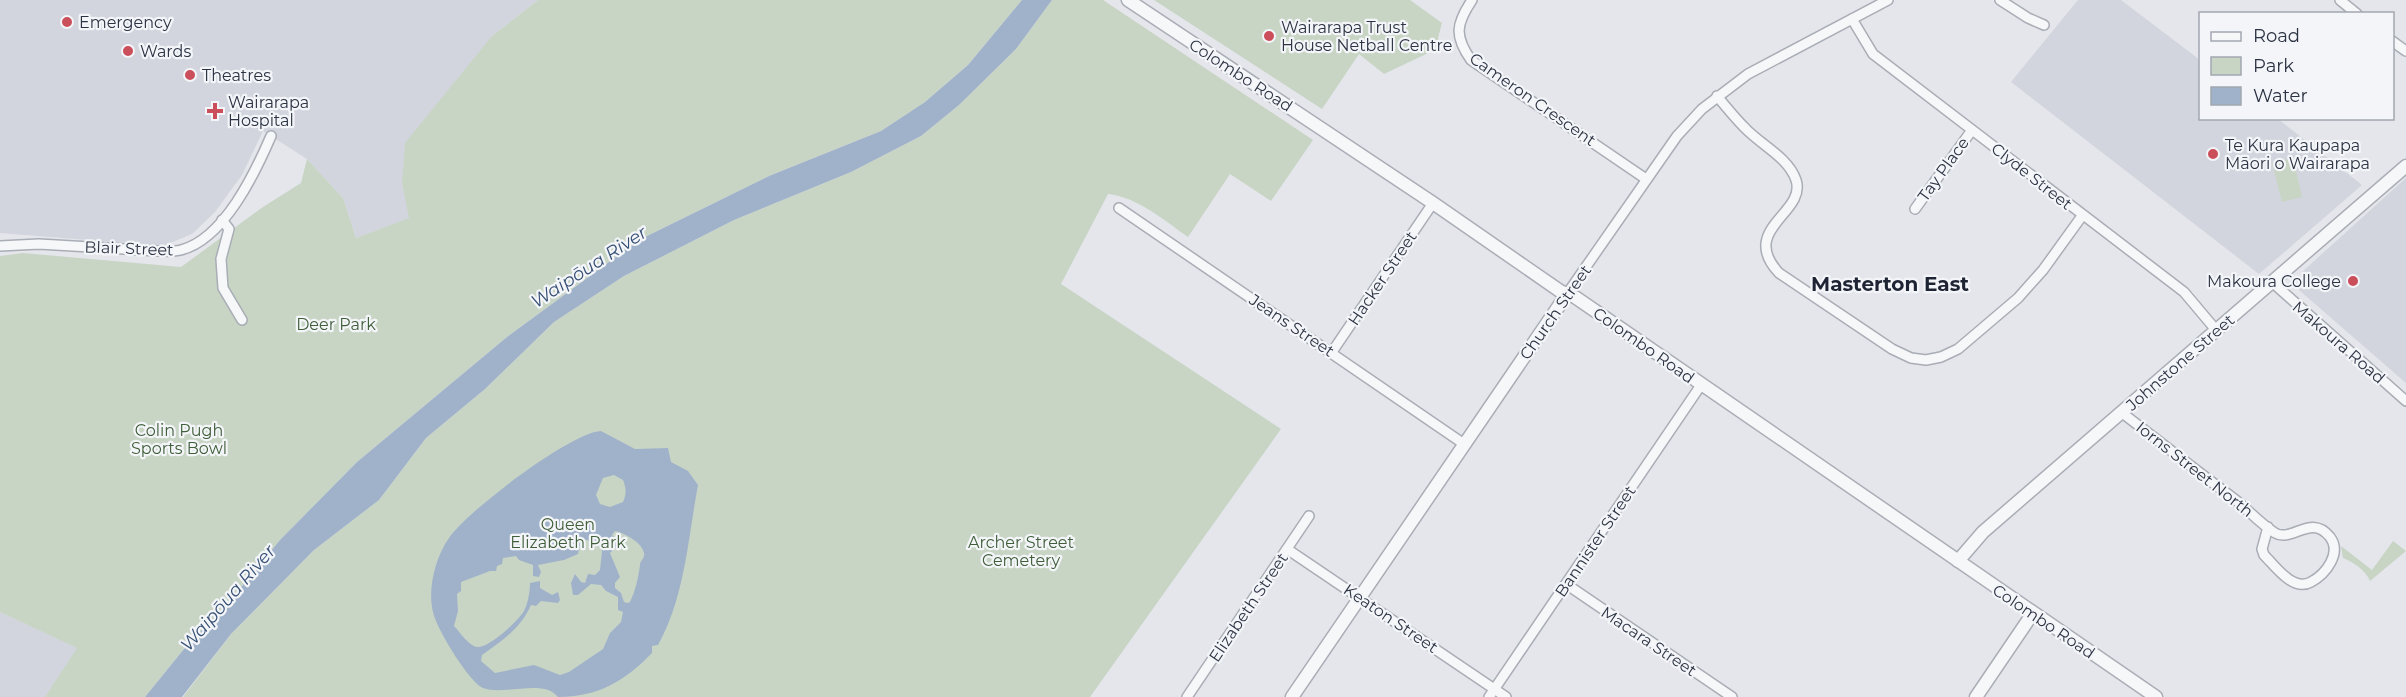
<svg xmlns="http://www.w3.org/2000/svg" width="2406" height="697" viewBox="0 0 2406 697" font-family="Montserrat,sans-serif">
<rect width="100%" height="100%" fill="#e4e6eb"/>
<g fill="#d2d5dd">
<polygon points="0,0 538,0 492,36 402,183 410,218 356,238 343,198 307,159 263,131 242,175 215,212 192,234 163,246 0,233"/>
<polygon points="2078,0 2121,0 2200,60 2200,118 2278,119 2362,185 2259,274 2011,82"/>
<polygon points="2406,178 2406,383 2299,290 2302,272"/>
<polygon points="0,612 78,648 45,697 0,697"/>
</g>
<g fill="#c8d5c5">
<polygon points="538,0 1022,0 968,65 925,102 881,131 769,176 639,240 507,337 357,462 280,540 229,602 184,649 145,697 45,697 77,648 0,612 0,256 23,253 181,267 263,207 301,183 307,159 343,198 356,238 409,218 402,183 405,143 492,36"/>
<path d="M1052 0H1103L1313 140 1271 201 1230 174 1188 237C1164 220 1137 197 1108 194L1061 284 1281 429 1090 697H183L231 634 314 550 379 500 426 438 485 389 554 322 624 276 734 220 851 172 921 136 959 105 1016 49Z"/>
<polygon points="1154,0 1410,0 1442,23 1438,38 1441,47 1384,74 1359,54 1322,109"/>
<polygon points="2293,158 2302,197 2282,202 2272,163"/>
<path d="M2393 541 2406 551 2370 581C2366 571 2354 562 2343 558L2341 546 2372 570Z"/>
</g>
<g fill="#a0b2ca" fill-rule="evenodd">
<polygon points="1022,0 1052,0 1016,49 959,105 921,136 851,172 734,220 624,276 554,322 485,389 426,438 379,500 314,550 231,634 182,697 145,697 184,649 229,602 280,540 357,462 507,337 639,240 769,176 881,131 925,102 968,65"/>
<path d="M601 431 635 449 668 448 671 462 688 471 698 485C688 538 685 597 658 645L652 646V653C625 681 598 697 558 697 544 678 504 696 483 688 469 682 442 636 436 621 425 597 434 559 449 538 466 512 571 432 601 431ZM614 475 623 480C626 488 627 493 623 502L610 507 600 504 596 495 603 478ZM615 531C624 533 642 542 644 553 645 559 640 560 640 565 638 579 636 589 630 602L627 603 624 602 621 593 615 588V583L620 577 610 553 617 546 616 539 612 535ZM581 540H588L592 547 599 546 602 551 600 570 595 575 588 574 585 583 581 582 575 574 571 583 573 595H578L591 584 601 585 606 591 618 597V610L623 612 621 622 610 633 603 649 569 672 560 675 534 665 495 673 481 661 482 655C502 641 521 628 531 605L536 606 541 601 558 603 560 600 558 592 552 595 540 588V581L530 583C530 591 528 603 524 611 518 621 491 646 479 647 470 648 460 632 454 626L458 611 457 594 461 591V582L490 571H496L497 566 502 564 503 558 516 556 519 560 533 565V576L539 577 541 572 538 565 564 560 578 554Z"/>
</g>
<g fill="none" stroke-linecap="round" stroke-linejoin="round">
<defs>
<g id="minor">
<path d="M1472 0C1456 24 1454 36 1471 60L1646 179"/>
<polyline points="2000,0 2028,18 2044,25"/>
<polyline points="2340,0 2357,14"/>
<polyline points="1852,19 1873,54 2184,292 2216,330"/>
<polyline points="2392,41 2406,51"/>
<path d="M1717 96C1726 107 1735 118 1745 128 1761 145 1788 157 1796 180 1807 213 1738 229 1779 273L1892 349 1911 358 1926 360 1941 357 1958 349 2018 298 2043 270 2082 216"/>
<polyline points="1119,208 1464,444"/>
<polyline points="1915,209 1972,130"/>
<polyline points="222,220 229,229 221,259 223,288 242,320"/>
<path d="M0 246 39 244 158 251C165 251 173 252 181 250 224 239 255 173 271 136"/>
<polyline points="2273,283 2406,401"/>
<polyline points="1567,294 1677,136 1702,109 1748,74 1888,0"/>
<polyline points="1332,352 1433,203"/>
<path d="M2121 412C2160 442 2198 472 2237 501 2249 511 2262 525 2275 533 2292 543 2311 513 2330 537 2342 553 2326 574 2311 582 2293 592 2276 567 2264 555L2262 549 2268 527"/>
<polyline points="1287,549 1506,697"/>
<polyline points="1566,584 1732,697"/>
<polyline points="1187,697 1309,516"/>
<polyline points="1489,697 1701,385"/>
</g>
<g id="tertiary">
<polyline points="1128,0 1433,203 1560,291 1575,297 2156,697"/>
<polyline points="1958,561 1983,532 2406,166"/>
<polyline points="1292,697 1567,294"/>
<polyline points="1976,697 2033,613"/>
</g>
</defs>
<use href="#minor" stroke="#a9adb5" stroke-width="12"/>
<use href="#tertiary" stroke="#a9adb5" stroke-width="15"/>
<use href="#minor" stroke="#f6f7f9" stroke-width="9"/>
<use href="#tertiary" stroke="#f6f7f9" stroke-width="12"/>
</g>
<g fill="#cb4e5b" stroke="#f3f5f8" stroke-width="2">
<circle cx="67" cy="22" r="6"/>
<circle cx="1269" cy="36" r="6"/>
<circle cx="128" cy="51" r="6"/>
<circle cx="190" cy="75" r="6"/>
<path d="M212 102h6v6h6v6h-6v6h-6v-6h-6v-6h6z"/>
<circle cx="2213" cy="154" r="6"/>
<circle cx="2353" cy="281" r="6"/>
</g>
<g text-anchor="middle" stroke-width="4.5" stroke-linejoin="round" paint-order="stroke">
<g font-size="16" fill="#2c3343" stroke="#f3f5f8" text-anchor="start">
<text x="79" y="28">Emergency</text>
<text x="1281" y="33">Wairarapa Trust<tspan x="1281" dy="18">House Netball Centre</tspan></text>
<text x="140" y="57">Wards</text>
<text x="202" y="81">Theatres</text>
<text x="228" y="108">Wairarapa<tspan x="228" dy="18">Hospital</tspan></text>
<text x="2225" y="151">Te Kura Kaupapa<tspan x="2225" dy="18">Māori o Wairarapa</tspan></text>
<text x="2341" y="287" text-anchor="end">Makoura College</text>
</g>
<g font-size="16" fill="#2c3343" stroke="#f3f5f8">
<text transform="translate(1241 75) rotate(33)" y="6">Colombo Road</text>
<text transform="translate(1533 99) rotate(35)" y="6">Cameron Crescent</text>
<text transform="translate(1943 169) rotate(-54)" y="6">Tay Place</text>
<text transform="translate(2032 176) rotate(38)" y="6">Clyde Street</text>
<text transform="translate(129 248) rotate(2)" y="6">Blair Street</text>
<text transform="translate(1382 278) rotate(-56)" y="6">Hacker Street</text>
<text transform="translate(1555 312) rotate(-55)" y="6">Church Street</text>
<text transform="translate(1292 325) rotate(34)" y="6">Jeans Street</text>
<text transform="translate(2339 342) rotate(41)" y="6">Makoura Road</text>
<text transform="translate(1644 345) rotate(35)" y="6">Colombo Road</text>
<text transform="translate(2180 362) rotate(-41)" y="6">Johnstone Street</text>
<text transform="translate(2195 469) rotate(38)" y="6">Iorns Street North</text>
<text transform="translate(1595 541) rotate(-56)" y="6">Bannister Street</text>
<text transform="translate(1248 607) rotate(-56)" y="6">Elizabeth Street</text>
<text transform="translate(1391 618) rotate(34)" y="6">Keaton Street</text>
<text transform="translate(2044 621) rotate(34)" y="6">Colombo Road</text>
<text transform="translate(1649 641) rotate(34)" y="6">Macara Street</text>
</g>
<g font-size="16" fill="#3f5e39" stroke="#f3f5f8">
<text x="336" y="330">Deer Park</text>
<text x="179" y="436">Colin Pugh<tspan x="179" dy="18">Sports Bowl</tspan></text>
<text x="568" y="530">Queen<tspan x="568" dy="18">Elizabeth Park</tspan></text>
<text x="1021" y="548">Archer Street<tspan x="1021" dy="18">Cemetery</tspan></text>
</g>
<g font-size="18" font-style="italic" fill="#375076" stroke="#f3f5f8">
<text transform="translate(589 267) rotate(-33)" y="6">Waipōua River</text>
<text transform="translate(228 598) rotate(-49)" y="6">Waipōua River</text>
</g>
<g font-size="20" font-weight="bold" fill="#1e2434" stroke="#f3f5f8">
<text x="1890" y="291">Masterton East</text>
</g>
</g>
<rect x="2199" y="12" width="195" height="108" fill="#f3f5f8" stroke="#a3a7b0" stroke-width="1.5"/>
<rect x="2211" y="32" width="30" height="9" fill="#f6f7f9" stroke="#a3a7b0" stroke-width="1.5"/>
<text x="2253" y="42" font-size="18" fill="#2c3343">Road</text>
<rect x="2211" y="57" width="30" height="18" fill="#c8d5c5" stroke="#a3a7b0" stroke-width="1.5"/>
<text x="2253" y="72" font-size="18" fill="#2c3343">Park</text>
<rect x="2211" y="87" width="30" height="18" fill="#a0b2ca" stroke="#a3a7b0" stroke-width="1.5"/>
<text x="2253" y="102" font-size="18" fill="#2c3343">Water</text>
</svg>
